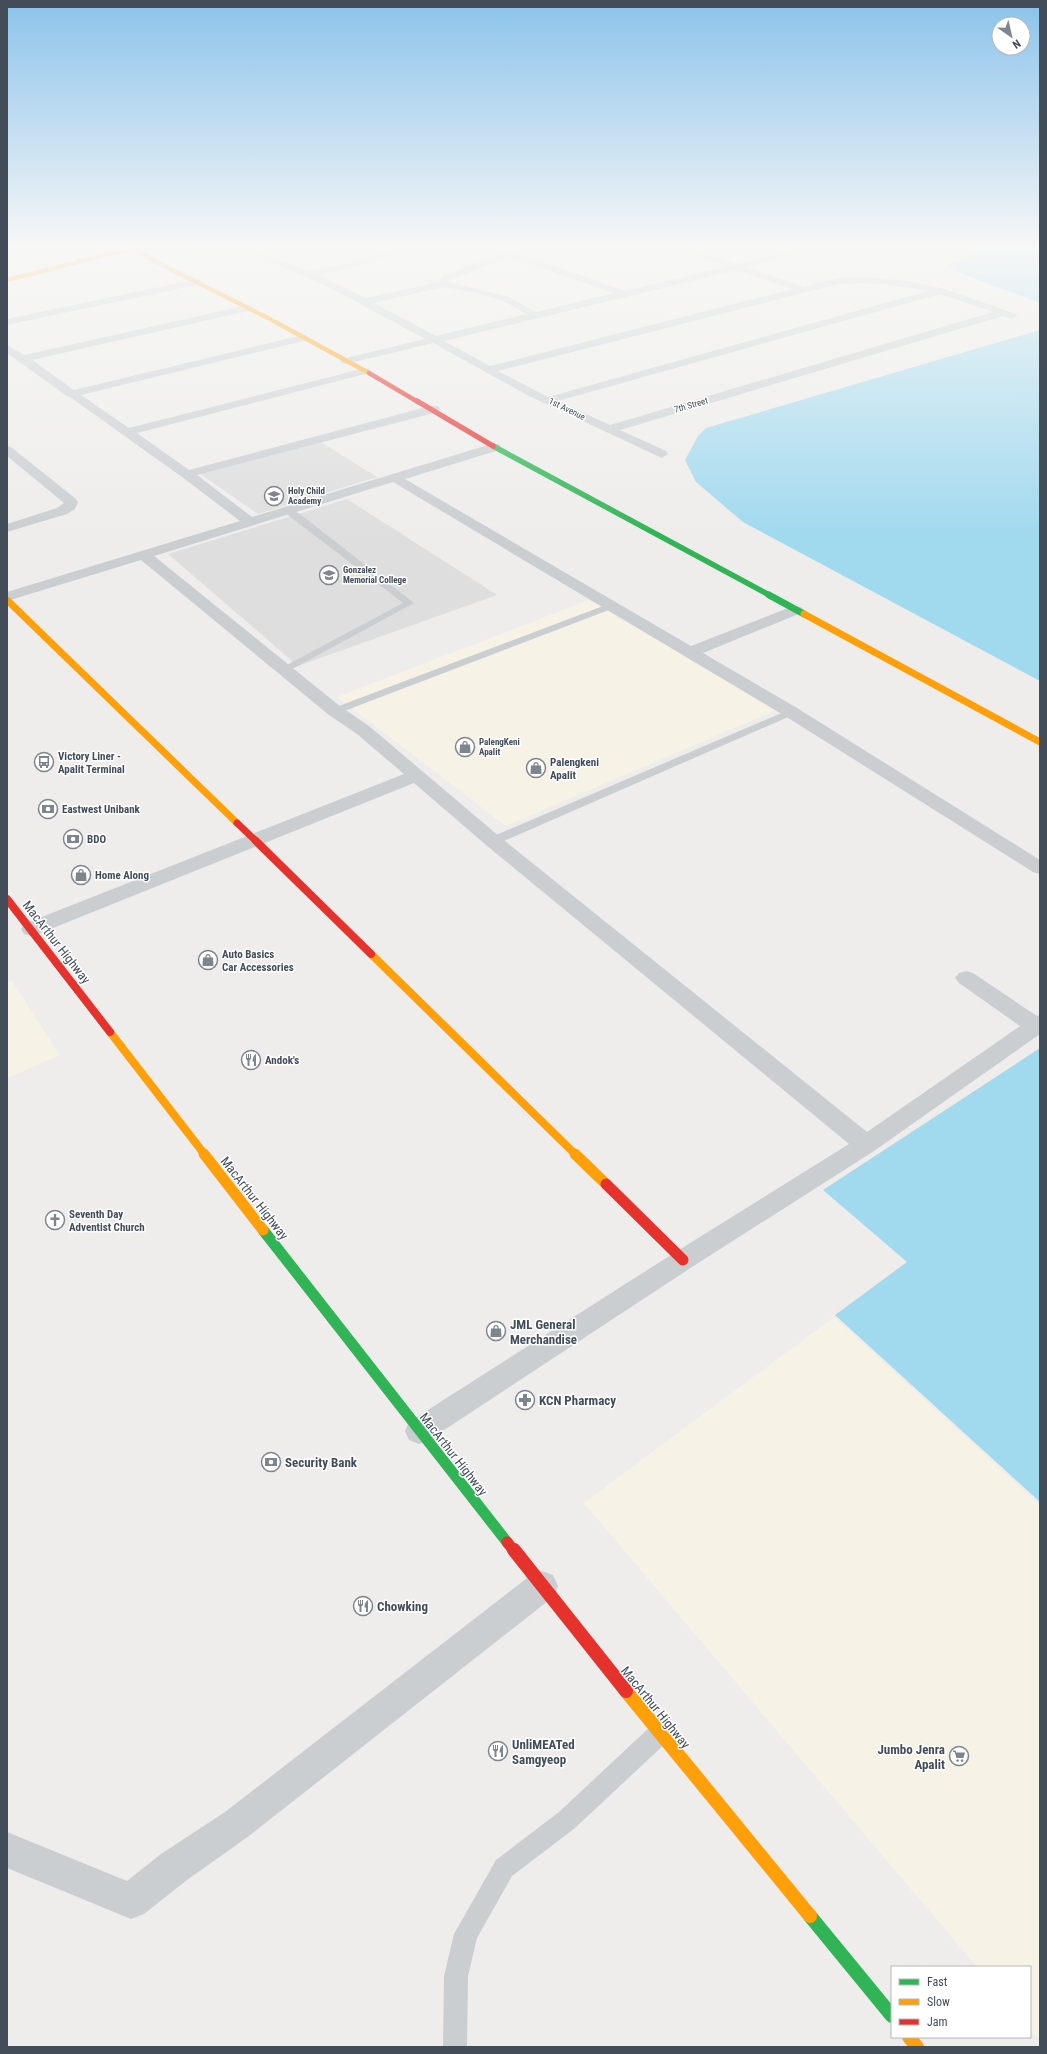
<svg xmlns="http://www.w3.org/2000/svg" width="1047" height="2054" viewBox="0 0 1047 2054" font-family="'Roboto Condensed',sans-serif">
<rect width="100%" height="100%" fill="#eeedec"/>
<g fill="#f6f2e6">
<polygon points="589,600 776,710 506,826 337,697"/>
<polygon points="12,981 60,1055 7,1078 7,983"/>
<polygon points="834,1317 1040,1505 1040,2041 1030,2029 1030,1967 977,1967 584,1503"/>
</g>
<g fill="#dfdede">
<polygon points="319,441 377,477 258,514 199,473"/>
<polygon points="347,499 497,595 298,666 168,554"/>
</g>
<polygon fill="#cfefdd" points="194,249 231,249 243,255 215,260"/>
<g fill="#a1d9ef">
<polygon points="976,249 1040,249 1040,303 952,270 947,266 966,257"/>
<polygon points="1040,330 1040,681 743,522 696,482 685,460 698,436 706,428"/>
<polygon points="1040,1048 1040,1502 835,1315 907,1262 823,1190"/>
</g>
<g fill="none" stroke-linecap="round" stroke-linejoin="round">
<g fill="#caced1" fill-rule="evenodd">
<polygon points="287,507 300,514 414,603 285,673 280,670 281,668 403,603 284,512 283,510"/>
<polygon points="611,603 616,606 614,608 339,713 331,713 330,711 331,709"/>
<polygon points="791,709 795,710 796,712 795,714 497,844 489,844 487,841 489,838"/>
<polygon points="660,1722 668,1725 671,1733 668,1741 575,1828 512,1876 477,1938 468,1976 467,2047 443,2047 444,1976 454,1934 496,1860 559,1812 652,1725"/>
</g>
<g fill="#caced1" fill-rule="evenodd">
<path d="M240 249H252L309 271 351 263 391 249H403L402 251 356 267 318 275 366 298 439 282 442 276 513 249H524L518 253 626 291 727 266 682 251 681 249H693L737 264 795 249H808L807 251 747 267 804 287 838 278 863 277 907 281 945 289 1016 314 1017 316 1012 319 1003 316 620 430 666 451 668 454 662 458 527 395 433 343 346 364 342 363 340 361 342 359 425 339 335 290ZM509 257 614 293 536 312 509 297 449 282V280ZM736 270 793 289 490 366 444 341ZM863 283 885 284 928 291 548 397 498 371 838 284ZM443 287C470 291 504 297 526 314L436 336 374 303ZM940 294 993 312 610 425 558 401Z"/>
<polygon points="838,249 851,249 857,252 852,255"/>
<polygon points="198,279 203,282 201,284 7,325 7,319"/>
<polygon points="248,305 252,306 253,308 252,310 32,360 74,390 303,335 307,336 308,338 307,340 81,395 129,428 365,368 369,369 371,371 369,373 137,433 189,470 430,406 438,406 440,409 438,412 197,475 252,517 491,444 499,444 501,447 499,450 405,479 691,646 791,607 801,607 804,610 801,613 703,653 797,708 1040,860 1040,874 1033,872 785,716 393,482 154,556 341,707 369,726 500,837 867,1132 1020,1026 959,983 955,978 959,973 966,971 973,973 1037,1016 1040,1015 1040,1034 874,1151 692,1267 429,1440 419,1444 409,1440 405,1431 409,1422 674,1253 849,1144 486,845 414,783 38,934 31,936 24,934 21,929 24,924 404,774 357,734 329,715 141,560 7,601 7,592 240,521 182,477 70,397 66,396 64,394 7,353 7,345 24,355"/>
<polygon points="7,446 11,447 76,499 78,502 75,509 67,514 7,532 7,524 57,508 64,503 7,456"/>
<polygon points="542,1571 553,1575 558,1586 553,1597 249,1836 187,1880 144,1914 131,1919 7,1868 7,1832 127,1881 161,1854 225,1812 531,1575"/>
</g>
<polyline stroke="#30b455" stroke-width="5.5" points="493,446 771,596"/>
<polyline stroke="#30b455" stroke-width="7" points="769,595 804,614"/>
<polyline stroke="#30b455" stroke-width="11" points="263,1230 507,1542"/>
<polyline stroke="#30b455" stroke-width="14" points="810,1916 892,2016"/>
<g stroke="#ff9f0a" stroke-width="4.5">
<polyline points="131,249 270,319 369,373"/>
<polyline points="7,280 129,249"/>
</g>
<g stroke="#ff9f0a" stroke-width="7">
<polyline points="7,600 237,823"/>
<polyline points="804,614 1040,742"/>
</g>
<g stroke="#ff9f0a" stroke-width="8">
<polyline points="371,954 576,1155"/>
<polyline points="110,1032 205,1155"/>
</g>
<g stroke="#ff9f0a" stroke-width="11">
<polyline points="204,1154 263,1230"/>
<polyline points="575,1154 606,1184"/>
</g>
<g stroke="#ff9f0a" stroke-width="14">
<polyline points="626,1691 810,1916"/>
<polyline points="909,2037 917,2047"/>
</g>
<polyline stroke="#e5322d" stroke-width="4.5" points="369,373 418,402"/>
<polyline stroke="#e5322d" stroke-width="5.5" points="417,401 493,446"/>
<polyline stroke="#e5322d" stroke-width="7" points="237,823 257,842"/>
<g stroke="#e5322d" stroke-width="8">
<polyline points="256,841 371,954"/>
<polyline points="7,899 110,1032"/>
</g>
<g stroke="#e5322d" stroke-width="11">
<polyline points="606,1184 683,1260"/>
<polyline points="507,1542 514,1551"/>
</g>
<polyline stroke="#e5322d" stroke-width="14" points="514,1550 626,1691"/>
</g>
<linearGradient id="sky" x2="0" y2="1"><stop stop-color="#8bc3eb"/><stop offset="0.46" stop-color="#f7f7f6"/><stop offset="1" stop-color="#f7f7f6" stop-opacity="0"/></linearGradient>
<rect width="1047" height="536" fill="url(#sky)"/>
<defs>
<symbol id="school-ring" viewBox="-11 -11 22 22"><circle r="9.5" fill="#fff" stroke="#7f858d" stroke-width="1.5"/><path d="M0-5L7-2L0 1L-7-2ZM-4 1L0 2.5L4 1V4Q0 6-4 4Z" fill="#7f858d"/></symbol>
<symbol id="university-ring" viewBox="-11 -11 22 22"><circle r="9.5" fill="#fff" stroke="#7f858d" stroke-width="1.5"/><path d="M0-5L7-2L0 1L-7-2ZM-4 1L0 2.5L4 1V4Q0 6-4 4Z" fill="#7f858d"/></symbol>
<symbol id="shop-ring" viewBox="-11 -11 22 22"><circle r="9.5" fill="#fff" stroke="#7f858d" stroke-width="1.5"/><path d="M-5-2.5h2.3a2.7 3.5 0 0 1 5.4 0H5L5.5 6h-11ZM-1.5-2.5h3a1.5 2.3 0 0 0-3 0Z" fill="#7f858d"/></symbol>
<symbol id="bus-ring" viewBox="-11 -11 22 22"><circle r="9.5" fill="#fff" stroke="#7f858d" stroke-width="1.5"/><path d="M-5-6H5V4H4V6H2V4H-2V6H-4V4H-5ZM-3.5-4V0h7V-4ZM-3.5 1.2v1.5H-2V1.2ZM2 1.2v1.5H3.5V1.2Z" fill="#7f858d"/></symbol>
<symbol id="bank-ring" viewBox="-11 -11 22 22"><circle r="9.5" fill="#fff" stroke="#7f858d" stroke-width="1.5"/><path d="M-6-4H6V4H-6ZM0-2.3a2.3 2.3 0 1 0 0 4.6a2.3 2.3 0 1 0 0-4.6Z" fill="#7f858d"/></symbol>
<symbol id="restaurant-ring" viewBox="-11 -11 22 22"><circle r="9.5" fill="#fff" stroke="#7f858d" stroke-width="1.5"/><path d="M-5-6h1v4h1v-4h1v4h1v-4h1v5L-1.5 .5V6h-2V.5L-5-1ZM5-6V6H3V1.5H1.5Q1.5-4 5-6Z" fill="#7f858d"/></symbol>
<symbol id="church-ring" viewBox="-11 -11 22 22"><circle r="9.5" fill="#fff" stroke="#7f858d" stroke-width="1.5"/><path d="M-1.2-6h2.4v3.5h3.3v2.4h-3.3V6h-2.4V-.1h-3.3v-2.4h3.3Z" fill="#7f858d"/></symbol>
<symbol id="pharmacy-ring" viewBox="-11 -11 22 22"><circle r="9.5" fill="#fff" stroke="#7f858d" stroke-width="1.5"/><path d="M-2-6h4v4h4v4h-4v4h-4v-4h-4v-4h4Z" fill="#7f858d"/></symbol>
<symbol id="supermarket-ring" viewBox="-11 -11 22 22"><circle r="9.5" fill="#fff" stroke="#7f858d" stroke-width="1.5"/><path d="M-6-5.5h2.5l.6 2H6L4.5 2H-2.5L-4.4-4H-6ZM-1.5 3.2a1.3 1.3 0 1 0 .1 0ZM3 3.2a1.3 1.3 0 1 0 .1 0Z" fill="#7f858d"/></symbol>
</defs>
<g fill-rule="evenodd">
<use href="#school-ring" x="263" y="485" width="22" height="22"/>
<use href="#university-ring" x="318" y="564" width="22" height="22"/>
<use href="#shop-ring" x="454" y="736" width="22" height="22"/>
<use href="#bus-ring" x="33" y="751" width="22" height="22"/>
<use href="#shop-ring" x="525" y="757" width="22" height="22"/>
<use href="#bank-ring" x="37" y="798" width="22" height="22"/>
<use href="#bank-ring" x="62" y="828" width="22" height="22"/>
<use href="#shop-ring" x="70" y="864" width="22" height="22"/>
<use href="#shop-ring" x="197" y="949" width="22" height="22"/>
<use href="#restaurant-ring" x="240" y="1049" width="22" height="22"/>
<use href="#church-ring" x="44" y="1209" width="22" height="22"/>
<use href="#shop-ring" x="485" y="1320" width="22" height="22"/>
<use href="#pharmacy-ring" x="514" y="1389" width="22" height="22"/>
<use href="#bank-ring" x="260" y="1451" width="22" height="22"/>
<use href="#restaurant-ring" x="352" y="1595" width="22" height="22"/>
<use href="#restaurant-ring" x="487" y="1740" width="22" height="22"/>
<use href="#supermarket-ring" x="948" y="1745" width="22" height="22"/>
</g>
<g text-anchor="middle" stroke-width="3" stroke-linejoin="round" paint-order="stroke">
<g font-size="9" fill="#434d5a" stroke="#fff">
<text transform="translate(691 405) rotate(-16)" y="3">7th Street</text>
<text transform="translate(567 409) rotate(26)" y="3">1st Avenue</text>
</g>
<g font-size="9" font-weight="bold" fill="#434d5a" stroke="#fff" text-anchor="start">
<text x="288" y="494">Holy Child<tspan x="288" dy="10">Academy</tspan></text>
<text x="343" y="573">Gonzalez<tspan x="343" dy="10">Memorial College</tspan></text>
<text x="479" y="745">PalengKeni<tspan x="479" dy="10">Apalit</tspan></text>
</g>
<g font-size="11" font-weight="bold" fill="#434d5a" stroke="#fff" text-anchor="start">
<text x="58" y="760">Victory Liner -<tspan x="58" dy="13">Apalit Terminal</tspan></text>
<text x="550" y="766">Palengkeni<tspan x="550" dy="13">Apalit</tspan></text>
<text x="62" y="813">Eastwest Unibank</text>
<text x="87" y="843">BDO</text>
<text x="95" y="879">Home Along</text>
<text x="222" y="958">Auto Basics<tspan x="222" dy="13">Car Accessories</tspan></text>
<text x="265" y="1064">Andok's</text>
<text x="69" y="1218">Seventh Day<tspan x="69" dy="13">Adventist Church</tspan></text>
</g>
<g font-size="13" fill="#434d5a" stroke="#fff">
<text transform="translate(57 942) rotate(52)" y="5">MacArthur Highway</text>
<text transform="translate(255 1198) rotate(52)" y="5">MacArthur Highway</text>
<text transform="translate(454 1454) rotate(52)" y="5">MacArthur Highway</text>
<text transform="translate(656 1707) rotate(51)" y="5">MacArthur Highway</text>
</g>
<g font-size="13" font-weight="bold" fill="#434d5a" stroke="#fff" text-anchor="start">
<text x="510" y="1329">JML General<tspan x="510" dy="15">Merchandise</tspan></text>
<text x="539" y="1405">KCN Pharmacy</text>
<text x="285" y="1467">Security Bank</text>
<text x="377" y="1611">Chowking</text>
<text x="512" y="1749">UnliMEATed<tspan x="512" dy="15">Samgyeop</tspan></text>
<text x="945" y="1754" text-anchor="end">Jumbo Jenra<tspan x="945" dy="15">Apalit</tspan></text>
</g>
</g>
<rect width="1047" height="2054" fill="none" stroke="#434d5a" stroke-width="16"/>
<rect x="891" y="1966" width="140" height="72" fill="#ffffff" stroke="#b4b8bd"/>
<rect x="899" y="1979" width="20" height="6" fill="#30b455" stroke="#b4b8bd"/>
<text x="927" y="1986" font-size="12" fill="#434d5a">Fast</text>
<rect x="899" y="1999" width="20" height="6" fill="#ff9f0a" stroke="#b4b8bd"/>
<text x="927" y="2006" font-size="12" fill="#434d5a">Slow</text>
<rect x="899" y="2019" width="20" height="6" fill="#e5322d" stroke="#b4b8bd"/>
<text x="927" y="2026" font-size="12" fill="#434d5a">Jam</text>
<g transform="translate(1011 36) rotate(146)"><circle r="19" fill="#ffffff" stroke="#b4b8bd"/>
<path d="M0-3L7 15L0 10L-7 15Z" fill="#7f858d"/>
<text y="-6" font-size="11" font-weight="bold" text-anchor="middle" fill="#434d5a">N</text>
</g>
</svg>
